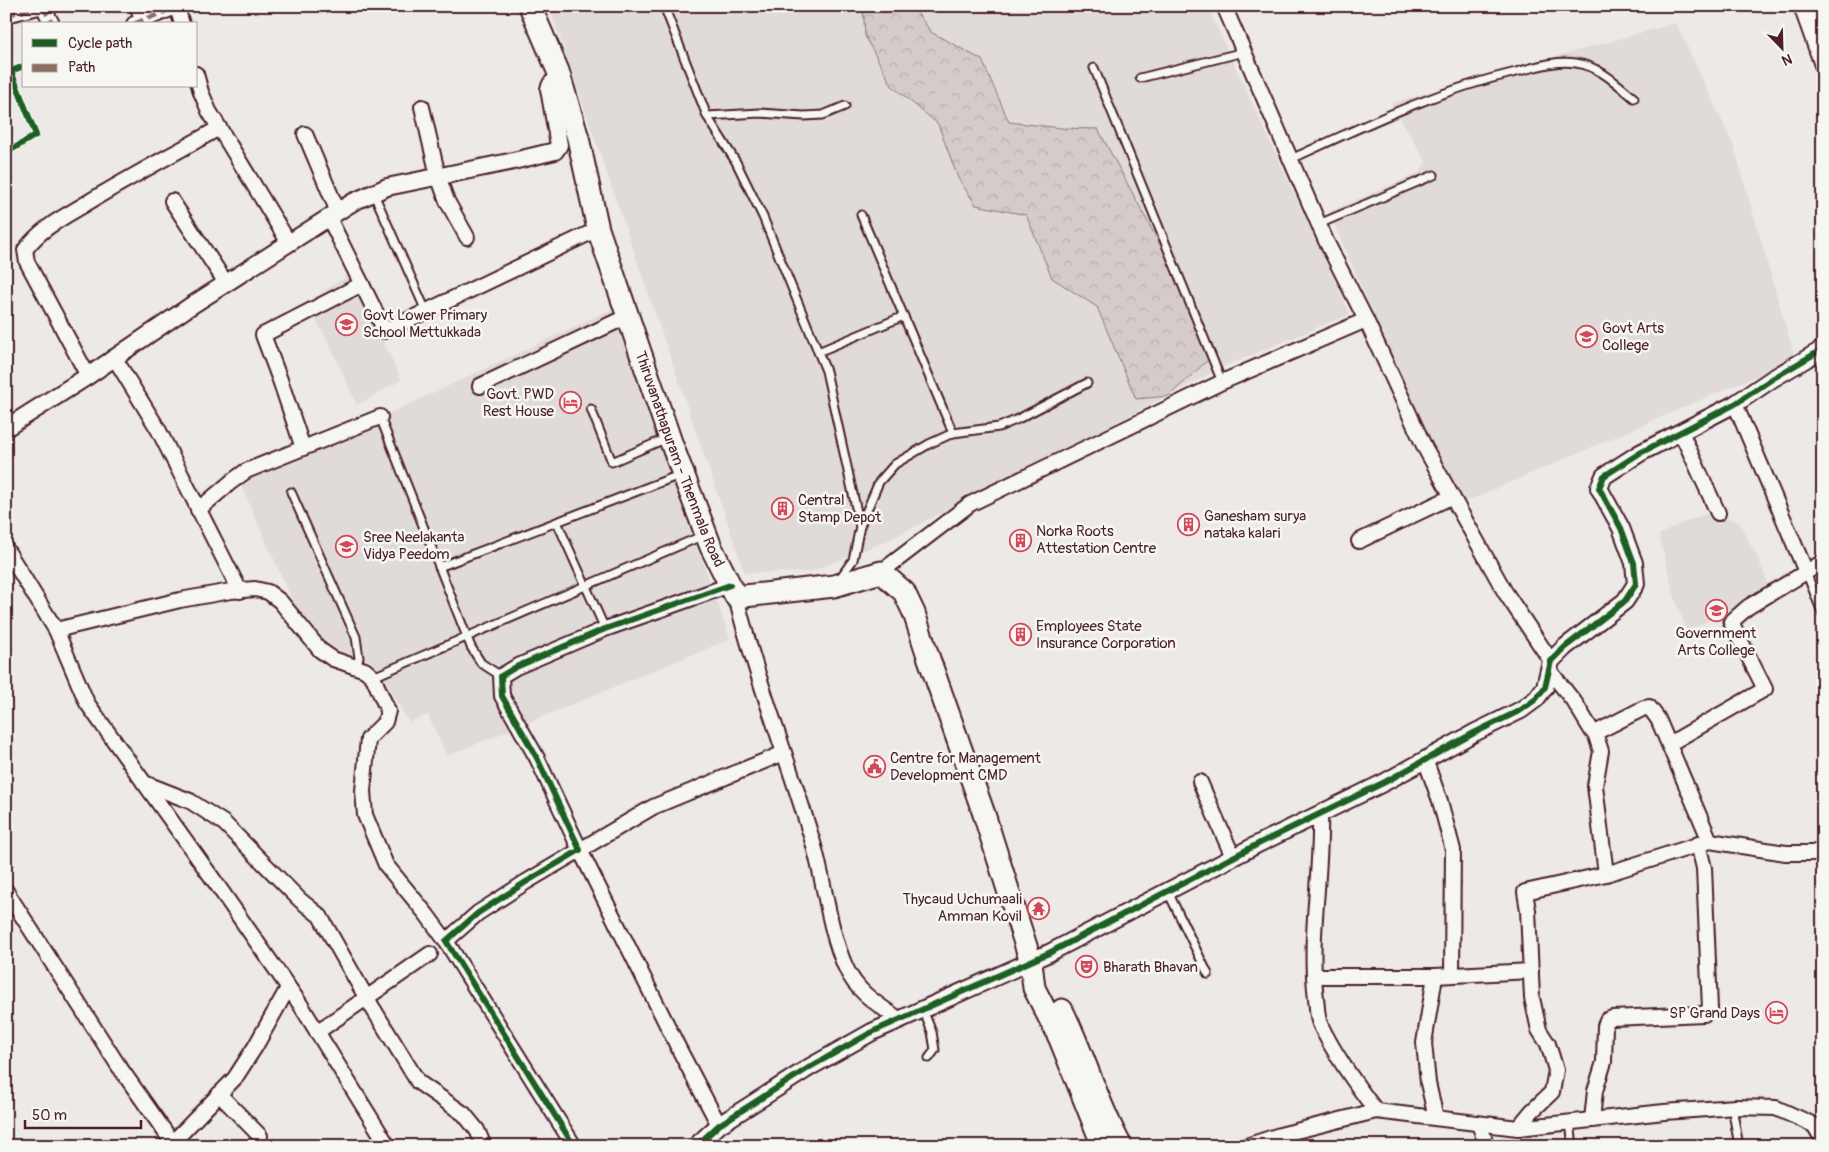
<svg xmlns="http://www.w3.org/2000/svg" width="1829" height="1152" viewBox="0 0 1829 1152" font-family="Pangolin,sans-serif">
<defs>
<pattern id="forest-crowns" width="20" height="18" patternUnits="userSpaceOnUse" patternTransform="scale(1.25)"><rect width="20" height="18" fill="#d4cbca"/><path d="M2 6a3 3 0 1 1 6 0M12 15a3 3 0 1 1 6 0" fill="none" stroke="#b8aeae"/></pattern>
</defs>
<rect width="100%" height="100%" fill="#ece9e6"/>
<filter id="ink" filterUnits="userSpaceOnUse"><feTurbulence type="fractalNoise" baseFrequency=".02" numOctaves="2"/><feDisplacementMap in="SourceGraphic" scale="10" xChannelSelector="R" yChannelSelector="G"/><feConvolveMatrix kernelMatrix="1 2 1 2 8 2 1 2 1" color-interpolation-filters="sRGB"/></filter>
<g filter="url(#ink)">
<g fill="#e0dad8">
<polygon points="549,6 1207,6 1350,314 1225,366 889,540 810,572 745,573"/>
<polygon points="1676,23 1734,147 1795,359 1465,502 1437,462 1329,212 1420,172 1426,161 1391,103"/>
<polygon points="352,273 401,380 357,405 328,341 306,303"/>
<polygon points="614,308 730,639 447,756 428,715 409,722 370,660 329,652 297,611 239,481 378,419"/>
<polygon points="1711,512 1739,522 1760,563 1770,591 1687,631 1676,602 1659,535 1680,524"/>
</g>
<polygon fill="url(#forest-crowns)" stroke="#8f757a" points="863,6 912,6 931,32 982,60 1009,122 1061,128 1098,129 1176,274 1208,360 1169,396 1136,399 1097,307 1052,278 1026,215 976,205 958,178 938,124 892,86 865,36"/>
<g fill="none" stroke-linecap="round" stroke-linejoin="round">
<defs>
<g id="service">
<polyline points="664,6 707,116 736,162 763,217 826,371 860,526 853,560 840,578"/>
<polyline points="1094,68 1222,382"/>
<polyline points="1140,78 1244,52"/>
<polyline points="707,116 760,113 804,116 823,115 845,106"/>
<path d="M1291 159C1366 125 1435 91 1516 72 1535 67 1555 60 1576 63 1599 66 1617 84 1634 98"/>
<polyline points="374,194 426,311"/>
<polyline points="861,215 953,433"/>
<polyline points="1319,224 1434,175"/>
<polyline points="818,352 904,316"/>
<polyline points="591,409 612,462 667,438"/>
<polyline points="380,417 471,647 481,663 501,676"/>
<polyline points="291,492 356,637 359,658 356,667"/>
<polyline points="557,522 605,629"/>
<polyline points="860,526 879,482 895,464 929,444 953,433 999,427 1018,419 1087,383"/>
<polyline points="439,567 682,474"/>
<polyline points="1806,572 1823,615"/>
<polyline points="373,677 704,535"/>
<polyline points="1168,892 1208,974"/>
<polyline points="923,1010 932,1032 935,1050 929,1058"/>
<polyline points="1732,1107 1739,1146"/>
<polyline points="1570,1123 1573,1146"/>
</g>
<g id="minor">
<polyline points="43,6 52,24"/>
<polyline points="137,6 143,20"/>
<polyline points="1224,6 1326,241 1366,320 1425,448 1505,592 1551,661"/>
<polyline points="177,7 182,24"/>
<polyline points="6,15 43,6"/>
<polyline points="134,24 178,6"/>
<polyline points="196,74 201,92 209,111 289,243"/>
<polyline points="422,107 438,176 447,201 467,237"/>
<polyline points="305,134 338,212"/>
<polyline points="172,201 226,283"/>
<polyline points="329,218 385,331 598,229"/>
<polyline points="114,357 158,429 240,591"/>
<path d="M88 376 27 262 25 250C41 227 68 215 92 200 134 175 177 152 219 128"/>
<polyline points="480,386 628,316"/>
<polyline points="1735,404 1806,572"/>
<polyline points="1681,432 1718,513"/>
<polyline points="303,448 280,380 263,335 362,284"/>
<polyline points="198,510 231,482 246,471 380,417"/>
<polyline points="1359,541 1451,497"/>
<polyline points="6,549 56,630 87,703 213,879 300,1004 388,1146"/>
<polyline points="881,572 970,504 1222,382 1366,320"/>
<path d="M736 597C756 678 787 756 811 836 825 879 827 926 846 968 857 993 879 1005 900 1020"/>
<polyline points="56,630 180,600 231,591 255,589 268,592 280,601 320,650 333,659 365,670 373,677 388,711 385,722 368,739 363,791 365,815 386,865 427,915 446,941"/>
<polyline points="1550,671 1575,703 1592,731 1595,733 1601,751 1595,786 1606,874"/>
<polyline points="1595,733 1644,708 1649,707 1658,719 1710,841"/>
<polyline points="1669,744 1765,689 1731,622 1748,607 1823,562"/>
<polyline points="1425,759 1440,801 1453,850 1452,975"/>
<polyline points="1200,782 1233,857"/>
<polyline points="144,783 190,801 224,823 300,900 320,916 366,997 418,1082 464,1114 477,1130 484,1146"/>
<path d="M1320 814C1322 875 1308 937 1316 998 1317 1006 1317 1017 1320 1024 1334 1054 1357 1086 1376 1111"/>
<polyline points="6,891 118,1065 175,1146"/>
<polyline points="1314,976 1435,976 1531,971"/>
<polyline points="1435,976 1424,1043 1428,1083 1436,1118"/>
<polyline points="317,1032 430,954"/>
<polyline points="219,1094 260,1136"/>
<polyline points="1592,1120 1595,1091 1604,1062 1605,1026 1607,1020 1612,1018 1704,1014 1710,1009 1704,868 1698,844"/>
<polyline points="1479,1124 1487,1146"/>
<polyline points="719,1125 680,1051 580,850 653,807 784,753"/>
<polyline points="1518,1128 1532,1111 1552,1092 1556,1070 1548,1044 1539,1030 1532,998 1528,910 1525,892 1606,874 1710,841 1786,853 1813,853 1823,849"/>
<polyline points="172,1143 235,1078 255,1047 288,988"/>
<polyline points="574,1146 446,941 478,913 526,882 580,850 537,758 502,696 501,676 516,667 605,629 730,585"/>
<polyline points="1246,1146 1280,1135 1376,1111 1518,1128 1664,1112 1736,1107 1776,1108 1814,1125 1823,1140"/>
</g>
<g id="tertiary">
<polyline points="1802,6 1823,65"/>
<polyline points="6,428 88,376 189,307 353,202 387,187 509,162 555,151 559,145 549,89 551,84 560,77"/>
<polyline points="696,1146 719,1125 810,1067 872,1032 1049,953 1260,843 1385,782 1474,733 1521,710 1536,699 1545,687 1551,661 1565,647 1625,601 1636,584 1634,563 1621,528 1599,488 1604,476 1640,453 1735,404 1772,379 1823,349"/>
</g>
<polyline id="secondary" points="1814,6 1823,27"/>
<g id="primary">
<path id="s1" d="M530 6 558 71 578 138 598 229 672 445 711 547 736 597 834 586 881 572 904 592 914 613 928 656 984 814 1031 962 1034 988 1060 1039 1103 1146"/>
<path d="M1062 1010C1084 1054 1097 1103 1121 1146"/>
</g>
</defs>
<use href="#service" stroke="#4a1f2b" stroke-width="11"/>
<use href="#minor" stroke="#4a1f2b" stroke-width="18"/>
<use href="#tertiary" stroke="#4a1f2b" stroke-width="20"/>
<use href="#secondary" stroke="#4a1f2b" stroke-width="22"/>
<use href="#primary" stroke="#4a1f2b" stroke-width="25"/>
<use href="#service" stroke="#f6f6f2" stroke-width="7"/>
<use href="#minor" stroke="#f6f6f2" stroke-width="14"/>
<use href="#tertiary" stroke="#f6f6f2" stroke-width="16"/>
<use href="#secondary" stroke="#f6f6f2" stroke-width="19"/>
<use href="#primary" stroke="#f6f6f2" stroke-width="21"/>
<g stroke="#8d6e63" stroke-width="5" stroke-dasharray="10 5" stroke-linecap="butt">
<polyline points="43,6 52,24"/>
<polyline points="6,15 43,6"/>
<polyline points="134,24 178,6"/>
</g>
<defs>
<g id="cycleway">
<polyline points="6,153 36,135 11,71 24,66"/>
<polyline points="574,1146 446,941 478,913 526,882 580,850 537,758 502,696 501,676 516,667 605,629 730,585"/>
<polyline points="696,1146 719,1125 810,1067 872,1032 1049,953 1260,843 1385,782 1474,733 1521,710 1536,699 1545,687 1551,661 1565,647 1625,601 1636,584 1634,563 1621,528 1599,488 1604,476 1640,453 1735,404 1772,379 1823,349"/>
</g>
</defs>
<use href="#cycleway" stroke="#f6f6f2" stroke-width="9"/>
<use href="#cycleway" stroke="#1b5e20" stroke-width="6"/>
</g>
</g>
<defs>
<symbol id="school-ring" viewBox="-11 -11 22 22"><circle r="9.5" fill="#f6f6f2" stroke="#d1495b" stroke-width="1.5"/><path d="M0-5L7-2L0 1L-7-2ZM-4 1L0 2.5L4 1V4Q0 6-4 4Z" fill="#d1495b"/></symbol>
<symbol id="university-ring" viewBox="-11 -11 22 22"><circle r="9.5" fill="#f6f6f2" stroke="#d1495b" stroke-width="1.5"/><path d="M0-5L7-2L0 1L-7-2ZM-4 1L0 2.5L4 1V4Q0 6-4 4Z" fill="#d1495b"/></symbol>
<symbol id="hotel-ring" viewBox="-11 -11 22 22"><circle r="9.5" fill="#f6f6f2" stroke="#d1495b" stroke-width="1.5"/><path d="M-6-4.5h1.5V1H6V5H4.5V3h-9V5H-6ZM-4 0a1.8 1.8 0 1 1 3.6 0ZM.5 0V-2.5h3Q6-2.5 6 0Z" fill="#d1495b"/></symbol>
<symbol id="building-ring" viewBox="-11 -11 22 22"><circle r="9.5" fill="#f6f6f2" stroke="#d1495b" stroke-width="1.5"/><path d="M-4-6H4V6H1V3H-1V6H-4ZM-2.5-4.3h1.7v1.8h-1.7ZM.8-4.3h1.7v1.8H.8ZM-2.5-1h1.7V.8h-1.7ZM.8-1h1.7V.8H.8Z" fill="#d1495b"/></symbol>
<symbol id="civic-ring" viewBox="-11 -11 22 22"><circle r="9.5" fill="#f6f6f2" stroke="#d1495b" stroke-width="1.5"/><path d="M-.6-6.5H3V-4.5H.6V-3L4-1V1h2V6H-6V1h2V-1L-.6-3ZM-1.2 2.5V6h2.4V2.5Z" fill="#d1495b"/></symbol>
<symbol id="temple-ring" viewBox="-11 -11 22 22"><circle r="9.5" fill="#f6f6f2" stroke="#d1495b" stroke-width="1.5"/><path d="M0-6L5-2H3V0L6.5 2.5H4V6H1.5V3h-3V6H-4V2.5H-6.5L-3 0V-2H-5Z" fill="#d1495b"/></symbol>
<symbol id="theatre-ring" viewBox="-11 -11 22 22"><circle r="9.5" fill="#f6f6f2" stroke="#d1495b" stroke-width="1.5"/><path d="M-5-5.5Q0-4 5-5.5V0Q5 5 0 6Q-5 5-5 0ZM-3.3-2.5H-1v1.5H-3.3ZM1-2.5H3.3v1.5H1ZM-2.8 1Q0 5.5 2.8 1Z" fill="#d1495b"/></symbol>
</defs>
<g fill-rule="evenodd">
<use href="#school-ring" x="334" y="312" width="25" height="25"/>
<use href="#university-ring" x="1574" y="324" width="25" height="25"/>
<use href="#hotel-ring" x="558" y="390" width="25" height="25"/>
<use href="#building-ring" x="770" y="496" width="25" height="25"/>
<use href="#building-ring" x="1176" y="512" width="25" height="25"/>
<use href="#building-ring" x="1008" y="528" width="25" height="25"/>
<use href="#school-ring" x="334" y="534" width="25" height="25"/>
<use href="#university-ring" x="1704" y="598" width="25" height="25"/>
<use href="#building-ring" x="1008" y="622" width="25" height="25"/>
<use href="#civic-ring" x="862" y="754" width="25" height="25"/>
<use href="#temple-ring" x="1026" y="896" width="25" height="25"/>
<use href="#theatre-ring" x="1074" y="954" width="25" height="25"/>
<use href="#hotel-ring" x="1764" y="1000" width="25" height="25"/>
</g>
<g text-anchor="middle" stroke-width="5" stroke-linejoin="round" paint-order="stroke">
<g font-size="15" fill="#4a1f2b" stroke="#f6f6f2" text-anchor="start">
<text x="363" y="320">Govt Lower Primary<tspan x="363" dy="17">School Mettukkada</tspan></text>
<text x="1602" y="333">Govt Arts<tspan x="1602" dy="17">College</tspan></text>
<text x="554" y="399" text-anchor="end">Govt. PWD<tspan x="554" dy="17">Rest House</tspan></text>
<text x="798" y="505">Central<tspan x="798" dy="17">Stamp Depot</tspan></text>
<text x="1204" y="521">Ganesham surya<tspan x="1204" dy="17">nataka kalari</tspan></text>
<text x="1036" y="536">Norka Roots<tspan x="1036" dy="17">Attestation Centre</tspan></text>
<text x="363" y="542">Sree Neelakanta<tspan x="363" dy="17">Vidya Peedom</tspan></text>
<text x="1036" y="631">Employees State<tspan x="1036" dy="17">Insurance Corporation</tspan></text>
<text x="1716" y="638" text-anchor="middle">Government<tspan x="1716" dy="17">Arts College</tspan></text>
<text x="890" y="763">Centre for Management<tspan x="890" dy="17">Development CMD</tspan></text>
<text x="1022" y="904" text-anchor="end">Thycaud Uchumaali<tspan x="1022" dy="17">Amman Kovil</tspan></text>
<text x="1103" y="972">Bharath Bhavan</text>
<text x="1760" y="1018" text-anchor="end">SP Grand Days</text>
</g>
<g font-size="15" fill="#4a1f2b" stroke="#f6f6f2">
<text dy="5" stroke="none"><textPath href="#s1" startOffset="478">Thiruvanathapuram - Thenmala Road</textPath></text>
</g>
</g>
<rect width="1829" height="1152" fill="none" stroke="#f6f6f2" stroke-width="25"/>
<rect x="12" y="12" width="1804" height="1127" fill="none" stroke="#4a1f2b" stroke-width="2" filter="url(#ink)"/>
<rect x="22" y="22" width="175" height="65" fill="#f6f6f2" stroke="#b1a0a2"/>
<rect x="32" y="39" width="25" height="8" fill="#1b5e20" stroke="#b1a0a2"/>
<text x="68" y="48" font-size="15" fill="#4a1f2b">Cycle path</text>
<rect x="32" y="64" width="25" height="8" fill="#8d6e63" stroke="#b1a0a2"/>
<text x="68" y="72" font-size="15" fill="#4a1f2b">Path</text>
<g transform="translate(1782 48) rotate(157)" stroke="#f6f6f2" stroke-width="4" paint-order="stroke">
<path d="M0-4L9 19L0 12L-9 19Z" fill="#4a1f2b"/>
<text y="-8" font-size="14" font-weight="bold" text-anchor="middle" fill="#4a1f2b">N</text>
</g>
<path d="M25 1120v8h116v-8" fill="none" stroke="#4a1f2b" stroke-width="2.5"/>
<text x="32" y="1120" font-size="15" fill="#4a1f2b" stroke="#f6f6f2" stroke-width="4" paint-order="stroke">50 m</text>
</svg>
